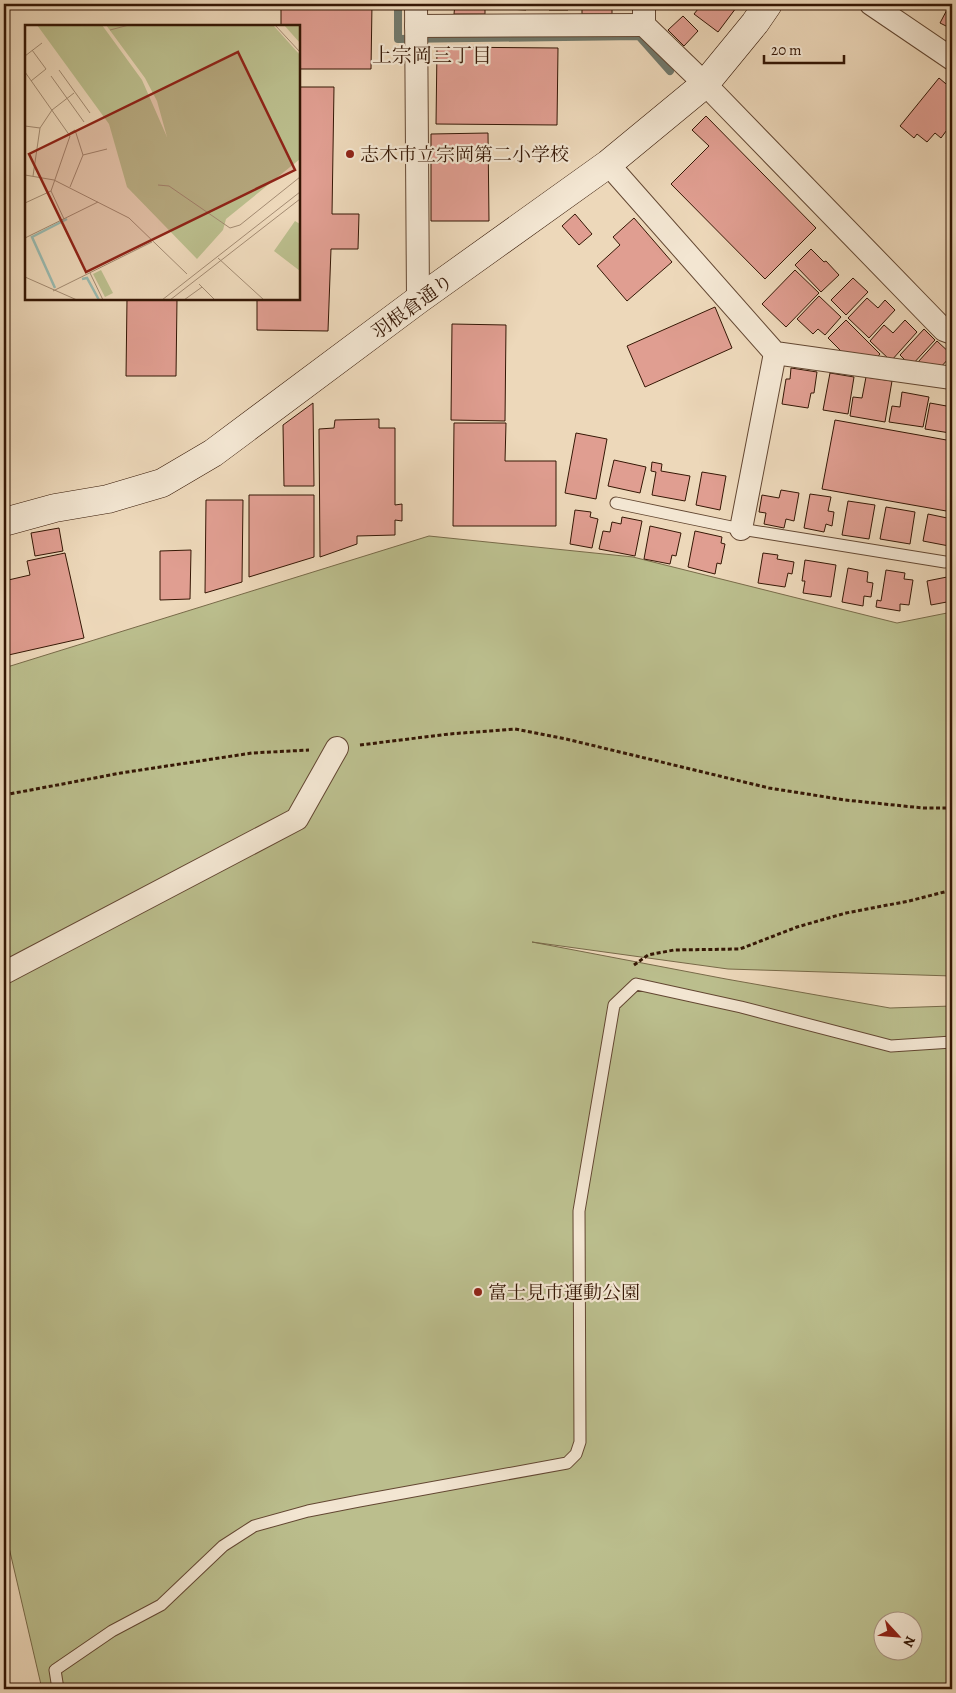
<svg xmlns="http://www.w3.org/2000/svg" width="956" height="1693" viewBox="0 0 956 1693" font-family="Alegreya,'Noto Serif JP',serif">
<rect width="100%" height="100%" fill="#edd8ba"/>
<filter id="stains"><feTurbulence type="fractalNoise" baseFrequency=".004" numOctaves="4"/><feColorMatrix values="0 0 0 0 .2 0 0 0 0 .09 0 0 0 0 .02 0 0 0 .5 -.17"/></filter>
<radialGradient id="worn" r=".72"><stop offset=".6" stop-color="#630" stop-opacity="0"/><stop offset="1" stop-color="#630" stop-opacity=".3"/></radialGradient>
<path fill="#bbbe8d" stroke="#786a49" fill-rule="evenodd" d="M429 536 633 557 897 623 952 612V976L728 969 532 942 726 979 890 1008 952 1006V1689H42L4 1526V668ZM884 1620H914V1650H884Z"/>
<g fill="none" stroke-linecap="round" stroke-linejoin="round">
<polyline stroke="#71796c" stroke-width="8" points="398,4 398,39 639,36 670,71"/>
</g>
<g fill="#e09e91" stroke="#351705">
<polygon points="281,4 372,4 371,69 299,69 299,26 281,26"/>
<polygon points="455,4 485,4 485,14 454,14"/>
<polygon points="508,4 526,4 526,10 508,9"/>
<polygon points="550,4 568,4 568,10 549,10"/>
<rect x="582" y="4" width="30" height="10"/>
<polygon points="702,4 730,4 736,8 718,32 694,14"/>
<polygon points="950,4 952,4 952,29 940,23"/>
<polygon points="683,16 698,31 684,46 668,30"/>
<polygon points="437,47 558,48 557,125 436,124"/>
<polygon points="939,78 952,89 951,93 952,94 952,112 947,118 952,123 941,138 935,133 927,142 917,134 914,138 900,126"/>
<polygon points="299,87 334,87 332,214 359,214 358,249 331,249 328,331 257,330 257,299 299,299"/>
<polygon points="706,116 816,228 765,279 671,184 709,146 692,130"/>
<polygon points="488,133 489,221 431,221 431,134"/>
<polygon points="575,214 592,234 579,245 562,226"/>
<polygon points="634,218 672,262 627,301 597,266 620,245 613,237"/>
<polygon points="811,249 824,262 826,261 839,275 821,292 795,265"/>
<polygon points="795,270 819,293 786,327 762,304"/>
<polygon points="853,278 868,292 846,315 831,300"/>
<polygon points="819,296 841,317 825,335 818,329 813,334 797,319"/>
<polygon points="867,298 878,308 885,300 895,310 869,338 848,318"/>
<polygon points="127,299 177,299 176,376 126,376"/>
<polygon points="715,307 732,348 645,387 627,346"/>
<polygon points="846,320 880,354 874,361 844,354 828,338"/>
<polygon points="905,320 917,332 891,361 870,341 884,325 893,333"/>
<polygon points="452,324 506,325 505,421 451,420"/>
<polygon points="924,329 935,340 911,366 900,355"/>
<polygon points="937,341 952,355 937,371 918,362"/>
<polygon points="791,368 817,372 814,393 811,393 808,408 782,404 786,379 790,379"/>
<polygon points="830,373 854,377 848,414 823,410"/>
<polygon points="866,377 892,381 885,422 850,416 853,397 862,398"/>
<polygon points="902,392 929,397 923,427 889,422 892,406 900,407"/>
<polygon points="313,403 314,486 284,486 283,425"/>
<polygon points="930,403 952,407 952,430 950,429 950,433 925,429"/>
<polygon points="379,419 379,428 395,428 395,505 402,504 402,521 395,520 395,535 357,536 357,544 320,557 319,429 334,428 335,420"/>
<polygon points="835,420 952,441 952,512 822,489"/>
<polygon points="454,423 506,423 505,461 556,461 556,526 453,526"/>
<polygon points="576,433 607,439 596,499 565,493"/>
<polygon points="614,460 646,467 640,493 608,486"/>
<polygon points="652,462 662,464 661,471 690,476 685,501 652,495 656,472 651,471"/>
<polygon points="702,472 726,476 720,510 696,505"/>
<polygon points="781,490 799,493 794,521 786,519 784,528 764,524 766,513 759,512 762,495 779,498"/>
<polygon points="810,494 831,497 828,511 834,512 832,526 826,524 824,532 804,528"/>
<polygon points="249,495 314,495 314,557 249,577"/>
<polygon points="206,500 243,500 242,582 205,593"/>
<polygon points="848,501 875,505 869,539 842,535"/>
<polygon points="886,507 915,512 910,544 880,539"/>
<polygon points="575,510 591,512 590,517 598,519 592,548 570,544"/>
<polygon points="928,514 952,519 952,539 950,539 949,546 923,541"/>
<polygon points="622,517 642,521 635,556 599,549 603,531 610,532 612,522 621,524"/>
<polygon points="650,526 681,533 676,556 672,555 670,564 644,559"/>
<polygon points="59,528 63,551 35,556 31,533"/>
<polygon points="695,531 722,537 721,543 725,544 721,564 717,563 715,574 688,567"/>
<polygon points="191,550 190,599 160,600 160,551"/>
<polygon points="65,553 84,638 4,656 4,581 30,575 27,561"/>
<polygon points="763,553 778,555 777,559 794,562 792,574 788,573 785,587 758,583"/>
<polygon points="805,560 836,565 831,597 803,593 805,581 802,581"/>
<polygon points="848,568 868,572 867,582 873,583 871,597 864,596 863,606 842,602"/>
<polygon points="886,570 905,573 904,579 913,580 909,605 900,604 900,611 876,607 877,600 881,601"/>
<polygon points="952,576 952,601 931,605 927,581"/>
</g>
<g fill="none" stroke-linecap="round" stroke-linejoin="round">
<defs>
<g id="lane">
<polyline points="616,503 741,529 945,562"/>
<polyline points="58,1689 55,1670 112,1631 161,1605 223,1546 254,1526 308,1511 359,1501 567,1463 576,1454 580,1442 579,1211 614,1005 636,984 741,1007 891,1046 952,1042"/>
</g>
<g id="street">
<polyline points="416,4 418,300"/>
<polyline points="644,4 644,25 705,84 944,330 952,333"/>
<polyline points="871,4 952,59"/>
<polyline points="416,26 644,25"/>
<polyline points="608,164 775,353 952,378"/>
<polyline points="741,529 775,353"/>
<polyline points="4,973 297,819 337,748"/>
</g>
<polyline id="secondary" points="4,522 55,508 108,499 162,483 213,453 418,300 608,164 705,84 755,23 768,4"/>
</defs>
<use href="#lane" stroke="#634732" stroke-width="13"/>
<use href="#street" stroke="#634732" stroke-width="24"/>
<use href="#secondary" stroke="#351705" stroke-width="29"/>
<g stroke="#351705" stroke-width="3" stroke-dasharray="4 2.5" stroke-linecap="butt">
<polyline points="360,745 449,734 515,729 566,739 769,788 845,800 923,808 952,808"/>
<polyline points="4,795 121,773 252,753 309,750"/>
<polyline points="634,965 648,955 674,950 740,949 797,927 846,913 909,901 952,890"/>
</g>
<use href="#lane" stroke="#f3e6d2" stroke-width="11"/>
<use href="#street" stroke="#f3e6d2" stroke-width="22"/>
<use href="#secondary" stroke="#f3e6d2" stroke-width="28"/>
</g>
<g fill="#8f2418" stroke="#f3e6d2" stroke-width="2">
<circle cx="350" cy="154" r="5"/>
<circle cx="478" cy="1292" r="5"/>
</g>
<g text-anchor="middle" stroke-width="4.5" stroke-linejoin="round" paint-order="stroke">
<g font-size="19" fill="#351705" stroke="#f3e6d2" text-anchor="start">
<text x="360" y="161">志木市立宗岡第二小学校</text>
<text x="488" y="1299">富士見市運動公園</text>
</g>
<g font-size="19" fill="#351705" stroke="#f3e6d2">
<text transform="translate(412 306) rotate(-36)" y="7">羽根倉通り</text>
</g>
<g font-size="20" fill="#351705" stroke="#f3e6d2">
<text x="432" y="62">上宗岡三丁目</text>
</g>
</g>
<g transform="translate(25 25)">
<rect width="275" height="275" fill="#edd8ba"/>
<path d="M12 0H77L117 55 142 112 132 76 120 53 81 0H248L275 30V134L201 194 198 205 172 234 102 162 84 99ZM259 0H275V18ZM270 196 275 199V246L249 226ZM76 245 88 268 80 272 68 249Z" fill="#bbbe8d"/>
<path fill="none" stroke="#99bab0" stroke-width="2.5" d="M57 254 62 253 74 275M30 263 7 212 42 194"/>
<path fill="none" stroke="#a38b72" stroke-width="1" d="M250 0 275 27M85 5 104 0M0 31 17 18M34 45 65 88M0 47 45 111 26 166 0 178M26 51 59 97M6 56 21 44 7 25M0 101 15 103M58 130 82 124M0 150 29 155 104 193 162 249M8 151 15 103 27 85 49 68M133 160 144 161 205 203 215 200 275 152M45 162 58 130 50 105 45 108M26 166 39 194M0 213 73 177M193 233 239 275M65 248 78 275M0 252 52 275M174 259 190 275M28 266 127 217M137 275 275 167M145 275 275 174M159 275 177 262"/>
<path fill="#8f2418" fill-opacity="0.15" stroke="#8f2418" stroke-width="2.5" d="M213 27 270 145 61 247 4 129Z"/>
<rect width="275" height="275" fill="none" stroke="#351705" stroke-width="2.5"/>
</g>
<rect width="956" height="1693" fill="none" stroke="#edd8ba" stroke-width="20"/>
<rect x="5" y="5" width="946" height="1683" fill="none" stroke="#351705" stroke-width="2.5"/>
<rect x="10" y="10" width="936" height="1673" fill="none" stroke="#351705"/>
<g transform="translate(898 1636) rotate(116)"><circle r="24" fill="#f3e6d2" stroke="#a79380"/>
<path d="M0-4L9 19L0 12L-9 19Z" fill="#8f2418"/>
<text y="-8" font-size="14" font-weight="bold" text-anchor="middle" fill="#351705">N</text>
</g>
<path d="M764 55v8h80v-8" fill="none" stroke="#351705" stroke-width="2.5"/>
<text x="771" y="55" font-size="15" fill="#351705" stroke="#f3e6d2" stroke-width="4" paint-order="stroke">20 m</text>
<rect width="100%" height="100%" filter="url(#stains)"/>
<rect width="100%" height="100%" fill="url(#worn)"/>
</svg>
